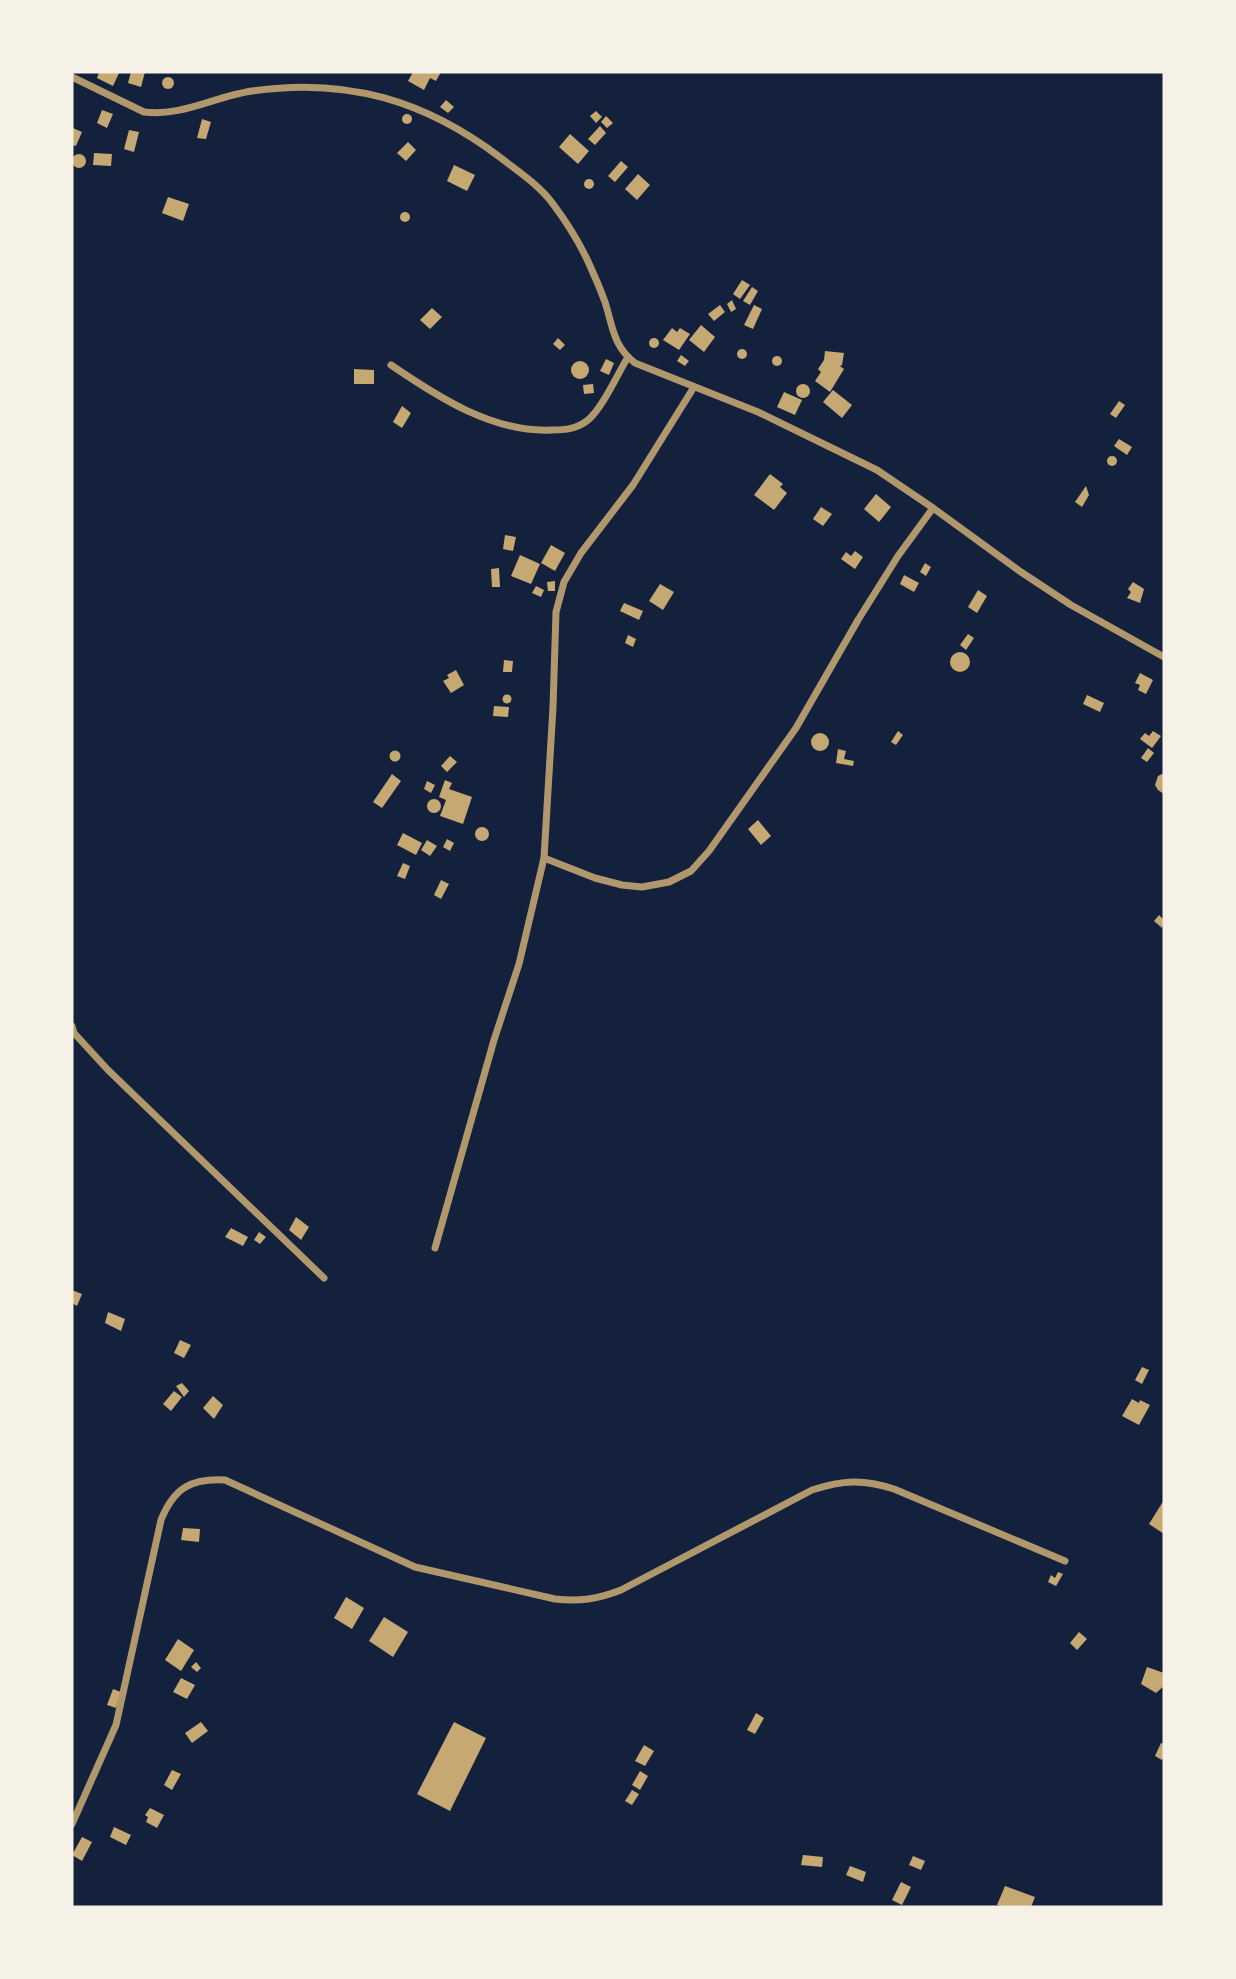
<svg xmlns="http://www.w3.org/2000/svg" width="1236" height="1979" viewBox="0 0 1236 1979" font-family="'Archivo Narrow',sans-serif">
<rect width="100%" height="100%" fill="#14213d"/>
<g fill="#c6a872">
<polygon points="99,72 117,72 119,73 113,86 97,78"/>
<polygon points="131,72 145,72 141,87 128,83"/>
<polygon points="413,72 441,72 436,81 430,78 424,90 408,81"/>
<circle cx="168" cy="83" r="6"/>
<polygon points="446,100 454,107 448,113 440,107"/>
<polygon points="102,110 113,114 107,128 97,123"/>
<polygon points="596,111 602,117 596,123 590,116"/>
<circle cx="407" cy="119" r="5"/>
<polygon points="606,116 613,123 607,128 601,122"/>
<polygon points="202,119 211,122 206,139 197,138"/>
<polygon points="600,126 606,133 595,145 588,139"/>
<polygon points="73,128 82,132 76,146 72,145"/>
<polygon points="129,130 139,132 134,152 124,149"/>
<polygon points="570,134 589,151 578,164 559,147"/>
<polygon points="408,142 416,150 406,161 397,153"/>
<polygon points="94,153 112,154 111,166 93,165"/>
<circle cx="79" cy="161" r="7"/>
<polygon points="621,161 628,167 615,182 608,176"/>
<polygon points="454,165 475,175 467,191 447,181"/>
<polygon points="638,174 650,185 637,200 625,189"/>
<circle cx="589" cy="184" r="5"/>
<polygon points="168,197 189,204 183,221 162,213"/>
<circle cx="405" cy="217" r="5"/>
<polygon points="742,280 750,285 740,299 733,294"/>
<polygon points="752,287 758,291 750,305 743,301"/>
<polygon points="732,300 736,309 731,312 727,304"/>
<polygon points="720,305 725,312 714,321 708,314"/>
<polygon points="754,305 762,309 753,329 744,325"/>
<polygon points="432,308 442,317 430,329 420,320"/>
<polygon points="701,325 715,337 704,352 689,340"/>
<polygon points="672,328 677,332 680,328 690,334 679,350 663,340"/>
<circle cx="654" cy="343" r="5"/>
<polygon points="558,338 565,345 560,350 553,344"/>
<circle cx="742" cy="354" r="5"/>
<polygon points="825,351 844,353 842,365 840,366 844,369 830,392 815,381 821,372 818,369 824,360"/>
<polygon points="681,355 689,361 685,366 677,361"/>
<circle cx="777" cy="361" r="5"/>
<polygon points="606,359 614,363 609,375 600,371"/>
<circle cx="580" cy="370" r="9"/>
<polygon points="354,369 374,370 374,384 354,384"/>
<circle cx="803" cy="391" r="7"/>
<polygon points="593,384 594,393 584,394 583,385"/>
<polygon points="833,390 852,405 842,418 823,402"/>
<polygon points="784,392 802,400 795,415 777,407"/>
<polygon points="1119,401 1125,405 1116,418 1110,414"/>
<polygon points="402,406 411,413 402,428 393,422"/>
<polygon points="1119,439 1132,447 1127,455 1114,446"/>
<circle cx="1112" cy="461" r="5"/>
<polygon points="770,474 783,484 780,487 787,493 774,510 754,495"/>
<polygon points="1086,486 1089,495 1082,507 1075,502"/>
<polygon points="876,494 891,507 879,522 864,509"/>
<polygon points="821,507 832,514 823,526 813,519"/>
<polygon points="505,535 516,537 513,551 503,549"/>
<polygon points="551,545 565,553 555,571 541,563"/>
<polygon points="855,551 863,557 855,569 841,559 846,552 851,556"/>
<polygon points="520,555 540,564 531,584 511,576"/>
<polygon points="925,563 931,567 926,576 920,572"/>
<polygon points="499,568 500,587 492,587 491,569"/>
<polygon points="904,575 919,583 914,592 900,584"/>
<polygon points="555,581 555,591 548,591 547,582"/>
<polygon points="1133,582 1144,589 1140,603 1127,598 1131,592 1128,589"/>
<polygon points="660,584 674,592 663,610 649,601"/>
<polygon points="536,586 544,590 541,597 532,593"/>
<polygon points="978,590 987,596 977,613 968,607"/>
<polygon points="624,603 643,611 639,620 620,611"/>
<polygon points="968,634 974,638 966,650 960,645"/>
<polygon points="628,635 636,639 633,647 625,643"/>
<circle cx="960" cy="662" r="10"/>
<polygon points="504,660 513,661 512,672 503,672"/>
<polygon points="456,670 464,685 451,693 443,681 449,678 447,675"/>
<polygon points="1140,673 1153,680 1146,694 1138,690 1140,685 1135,683"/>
<circle cx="507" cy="699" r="4.5"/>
<polygon points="1087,695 1104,703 1100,712 1083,704"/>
<polygon points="494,706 509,707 508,717 493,716"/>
<polygon points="898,731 903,735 896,745 891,742"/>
<polygon points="1153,731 1161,736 1152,748 1140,739 1145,733 1149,736"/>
<circle cx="820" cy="742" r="9"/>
<polygon points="1148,748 1154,753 1147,762 1141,758"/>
<polygon points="838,749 846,751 844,759 854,761 853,766 836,763"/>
<circle cx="395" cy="756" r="5.5"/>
<polygon points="450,756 457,762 447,772 441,766"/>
<polygon points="1164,773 1164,794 1158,790 1155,785 1158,776"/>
<polygon points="392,774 401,781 382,808 373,802"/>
<polygon points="445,780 452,783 449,789 472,797 463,824 440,816 446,800 439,797"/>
<polygon points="427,781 435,785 431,793 424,789"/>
<circle cx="434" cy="806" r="7"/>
<polygon points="758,820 771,836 761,845 748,829"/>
<circle cx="482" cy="834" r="7"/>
<polygon points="403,833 422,843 416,855 397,845"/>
<polygon points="447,839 454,843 450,851 443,847"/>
<polygon points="427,840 437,846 430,856 421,850"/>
<polygon points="403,863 410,866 405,879 397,876"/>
<polygon points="441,880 449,884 441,899 434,895"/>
<polygon points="1159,915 1164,920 1162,928 1154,921"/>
<polygon points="296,1217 309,1227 301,1240 289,1230"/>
<polygon points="231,1228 248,1237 243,1246 225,1237"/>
<polygon points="259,1232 266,1237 260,1244 254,1240"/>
<polygon points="72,1290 82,1294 77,1306 72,1303"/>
<polygon points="108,1312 125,1319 121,1331 105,1323"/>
<polygon points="180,1340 191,1345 184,1358 174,1353"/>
<polygon points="1142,1367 1149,1370 1142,1384 1135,1380"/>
<polygon points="182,1383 189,1391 184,1397 176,1386"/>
<polygon points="174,1391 182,1397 171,1411 163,1404"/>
<polygon points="213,1396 223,1405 214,1419 203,1408"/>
<polygon points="1132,1399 1139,1403 1140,1400 1150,1405 1139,1425 1122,1416"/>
<polygon points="1164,1500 1164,1534 1149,1524"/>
<polygon points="183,1528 200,1529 199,1542 181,1540"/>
<polygon points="1058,1572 1063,1574 1056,1586 1048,1582 1051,1575 1055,1578"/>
<polygon points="346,1597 364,1608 352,1629 334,1618"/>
<polygon points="384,1617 408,1632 393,1657 369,1641"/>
<polygon points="1079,1632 1087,1639 1077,1650 1070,1643"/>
<polygon points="178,1639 194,1650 181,1671 165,1660"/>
<polygon points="196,1662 201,1668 197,1672 191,1667"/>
<polygon points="1147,1667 1164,1673 1164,1686 1156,1693 1141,1684"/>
<polygon points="181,1678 195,1685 187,1699 173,1692"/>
<polygon points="113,1689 121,1692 116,1708 107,1705"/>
<polygon points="756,1713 764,1718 755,1734 747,1730"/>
<polygon points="201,1722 208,1731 192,1743 185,1733"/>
<polygon points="454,1722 486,1738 450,1811 417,1794"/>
<polygon points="1161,1743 1164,1744 1164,1756 1162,1760 1155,1756"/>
<polygon points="644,1745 654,1751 645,1766 635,1761"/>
<polygon points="172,1770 181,1774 172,1790 164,1785"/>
<polygon points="640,1771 648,1776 640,1790 632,1785"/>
<polygon points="632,1790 639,1794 632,1805 625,1801"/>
<polygon points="150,1808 164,1815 157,1828 146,1822 148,1817 145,1815"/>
<polygon points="114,1827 131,1835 126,1845 110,1837"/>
<polygon points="82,1837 92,1842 82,1861 72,1855"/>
<polygon points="803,1855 823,1857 822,1867 801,1865"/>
<polygon points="913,1856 925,1861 921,1870 909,1865"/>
<polygon points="850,1866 866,1872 863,1882 846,1875"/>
<polygon points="901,1882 911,1887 902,1905 892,1900"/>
<polygon points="1005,1886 1035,1897 1031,1907 1004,1907 997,1905"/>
</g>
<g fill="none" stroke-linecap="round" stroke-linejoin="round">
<g stroke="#b1986c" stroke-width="7">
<path d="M72 77 144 112C181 117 216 96 252 91 348 77 426 101 501 158 519 172 540 186 553 204 568 224 581 245 591 268 596 279 601 291 605 302 613 327 613 346 635 363L758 412 877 470 933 508 1021 572 1071 605 1164 657"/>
<path d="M391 365C438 397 493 433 552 430 565 430 577 429 588 420 602 409 618 373 628 357"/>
<polyline points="544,858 595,878 622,885 642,887 669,882 691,871 709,851 796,728 858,620 898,556 933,508"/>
<polyline points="72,1026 74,1033 108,1070 324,1278"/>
<polyline points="435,1248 494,1040 519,964 544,858 553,707 556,612 564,582 581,553 633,485 694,387"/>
<path d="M72 1824 116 1725 161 1520C174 1488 191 1478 225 1480L415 1567 555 1599C579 1602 598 1599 621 1590L812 1490C843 1480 863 1479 894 1489L1065 1561"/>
</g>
</g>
<rect width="1236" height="1979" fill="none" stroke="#f6f1e7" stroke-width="147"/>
</svg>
